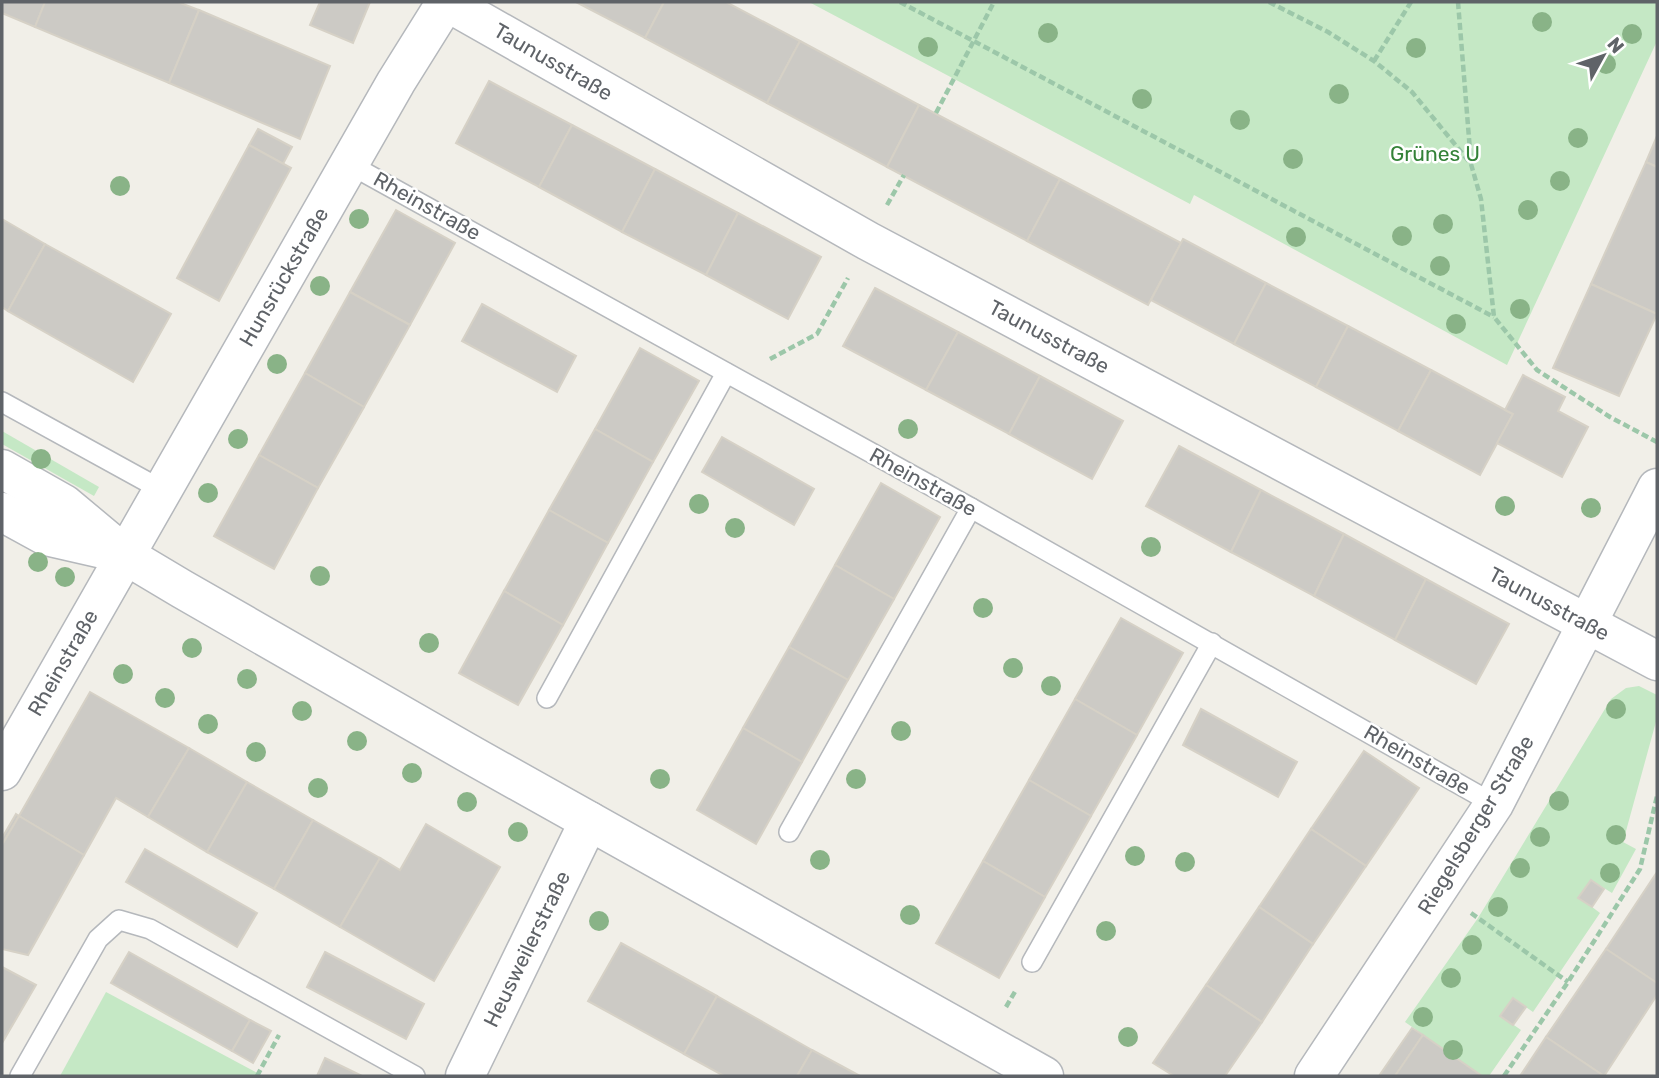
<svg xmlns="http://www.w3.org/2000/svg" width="1659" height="1078" viewBox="0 0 1659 1078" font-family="Rubik,sans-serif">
<rect width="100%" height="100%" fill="#f1efe8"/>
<g fill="#c5e8c5">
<polygon points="809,2 1657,2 1657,41 1507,365 1194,195 1190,204"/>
<polygon points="2,431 99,487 94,496 2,444"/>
<polygon points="1639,686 1657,695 1657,718 1623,842 1636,849 1612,893 1591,880 1579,897 1600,913 1533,1012 1513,998 1501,1016 1521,1030 1489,1076 1482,1076 1405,1022 1478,918 1611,699 1626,688"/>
<polygon points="106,992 263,1076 60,1076"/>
</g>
<g fill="#cccac5" stroke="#d6d1c6" stroke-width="2">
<polygon points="2,2 45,2 35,27 2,13"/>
<polygon points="45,2 178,2 199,10 169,83 35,27"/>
<polygon points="320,2 370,2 353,43 310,25"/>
<polygon points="576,2 664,2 645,38"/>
<polygon points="664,2 726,2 800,41 767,103 645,38"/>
<polygon points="199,10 330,66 300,139 169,83"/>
<polygon points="800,41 919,105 887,167 767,103"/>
<polygon points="489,81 572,125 539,187 456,143"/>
<polygon points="919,105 1060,179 1027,241 887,167"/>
<polygon points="572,125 655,169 622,232 539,187"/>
<polygon points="258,129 292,147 283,164 249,145"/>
<polygon points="1657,136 1657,167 1646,162"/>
<polygon points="249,145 291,168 219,301 177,278"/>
<polygon points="1646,162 1657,167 1657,314 1591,284"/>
<polygon points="655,169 738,213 706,275 622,232"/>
<polygon points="1060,179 1181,243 1148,305 1027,241"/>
<polygon points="396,210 455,243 410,325 350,292"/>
<polygon points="738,213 821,257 788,319 706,275"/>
<polygon points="2,219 45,244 8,311 2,307"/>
<polygon points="1183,239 1266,283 1234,344 1151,300"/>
<polygon points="45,244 171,314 133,382 8,311"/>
<polygon points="1266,283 1348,326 1316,387 1234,344"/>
<polygon points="1591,284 1657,314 1619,396 1553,368"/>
<polygon points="875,288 958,332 926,390 843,346"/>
<polygon points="350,292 410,325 364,407 305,373"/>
<polygon points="482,304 576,356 557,392 462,341"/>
<polygon points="1348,326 1431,370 1398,431 1316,387"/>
<polygon points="958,332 1040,376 1009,434 926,390"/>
<polygon points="640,348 699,381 653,462 595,429"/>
<polygon points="1431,370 1513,414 1480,475 1398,431"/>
<polygon points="305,373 364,407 318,488 259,455"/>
<polygon points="1523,375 1565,397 1558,411 1588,427 1562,477 1497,443 1513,414 1505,410"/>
<polygon points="1040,376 1123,421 1092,479 1009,434"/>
<polygon points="595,429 653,462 608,543 549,510"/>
<polygon points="722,437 814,489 794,525 702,472"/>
<polygon points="1179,446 1261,490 1231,552 1146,506"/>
<polygon points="259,455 318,488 274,569 214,536"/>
<polygon points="881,483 940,517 894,599 835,565"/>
<polygon points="1261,490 1344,534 1314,596 1231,552"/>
<polygon points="549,510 608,543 563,625 504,591"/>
<polygon points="1344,534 1426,579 1395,640 1314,596"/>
<polygon points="835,565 894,599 848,680 789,647"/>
<polygon points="1426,579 1509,624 1476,684 1395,640"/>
<polygon points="504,591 563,625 518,705 459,673"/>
<polygon points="1121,618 1183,653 1137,735 1075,699"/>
<polygon points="789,647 848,680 802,762 743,728"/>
<polygon points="90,692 189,748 148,817 116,798 84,855 19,816"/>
<polygon points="1075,699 1137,735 1091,816 1029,780"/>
<polygon points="1201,709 1297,762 1278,797 1183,745"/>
<polygon points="743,728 802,762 756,844 697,810"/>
<polygon points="189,748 247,782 207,852 148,817"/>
<polygon points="1364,751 1419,788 1366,866 1311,829"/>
<polygon points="1029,780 1091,816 1045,897 983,861"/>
<polygon points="247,782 313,820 274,889 207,852"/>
<polygon points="16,814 19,816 2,845 2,838"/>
<polygon points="19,816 84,855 28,955 2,949 2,845"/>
<polygon points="313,820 380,858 340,927 274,889"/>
<polygon points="426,824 500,867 434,981 340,927 380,858 400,870"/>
<polygon points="1311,829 1366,866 1313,944 1259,907"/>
<polygon points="145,849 257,913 237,947 126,882"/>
<polygon points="983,861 1045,897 999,978 936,943"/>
<polygon points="1657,872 1657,983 1606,949"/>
<polygon points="1591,880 1604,889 1592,907 1578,898"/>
<polygon points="1259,907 1313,944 1262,1022 1206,985"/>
<polygon points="621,943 717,996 684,1054 588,1001"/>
<polygon points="1606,949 1657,983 1657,995 1604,1076 1546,1037"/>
<polygon points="129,952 250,1020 232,1051 111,983"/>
<polygon points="325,952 424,1004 406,1039 307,987"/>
<polygon points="2,967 36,985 2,1043"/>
<polygon points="1206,985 1262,1022 1225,1076 1174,1076 1153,1063"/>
<polygon points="717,996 812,1050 797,1076 724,1076 684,1054"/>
<polygon points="1513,998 1526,1007 1513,1025 1500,1016"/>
<polygon points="250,1020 271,1031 253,1063 232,1051"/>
<polygon points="1412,1028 1423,1035 1404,1063 1395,1076 1379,1076"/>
<polygon points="1423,1035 1482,1076 1395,1076"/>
<polygon points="1546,1037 1604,1076 1520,1076"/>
<polygon points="812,1050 860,1076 797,1076"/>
<polygon points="325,1058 362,1076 317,1076"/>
</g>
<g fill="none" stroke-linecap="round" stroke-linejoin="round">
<defs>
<g id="service">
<polyline points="349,164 971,508 1494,804"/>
<polyline points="2,402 162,490"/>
<polyline points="547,698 726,373"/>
<polyline points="789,832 971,508"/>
<polyline points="1032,962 1212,643"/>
<polyline points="20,1076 98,939 119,920 150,929 415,1076"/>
</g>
<g id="minor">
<polyline points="447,2 868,241 1657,661"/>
<polyline points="2,469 64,504 125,555 182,589 466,752 1044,1076"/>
<polyline points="2,512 46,536 116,552"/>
<polyline points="2,771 396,82 446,2"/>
<polyline points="465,1076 589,821"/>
<polyline points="1314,1076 1494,804 1657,488"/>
</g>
</defs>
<use href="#service" stroke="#b5b8bc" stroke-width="22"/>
<use href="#minor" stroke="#b5b8bc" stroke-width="41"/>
<g stroke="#9cc7a9" stroke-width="4.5" stroke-dasharray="7 3.5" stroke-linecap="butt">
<polyline points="900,2 1494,317"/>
<polyline points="1269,2 1328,32 1374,61 1412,92 1471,164 1481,199 1494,317 1537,370 1610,417 1657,442"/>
<polyline points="1458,2 1471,163"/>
<polyline points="1374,61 1411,2"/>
<polyline points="936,113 994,2"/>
<polyline points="887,205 904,175"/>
<polyline points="770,359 817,334 848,278"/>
<polyline points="1471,913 1568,982"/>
<polyline points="1006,1007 1016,990"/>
<polyline points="257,1076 279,1035"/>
<polyline points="1504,1076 1568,982 1640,869 1657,796"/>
</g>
<use href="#service" stroke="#fff" stroke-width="19"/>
<use href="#minor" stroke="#fff" stroke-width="38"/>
</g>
<g fill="#89b387">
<circle cx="1542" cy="22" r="10"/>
<circle cx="1048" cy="33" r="10"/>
<circle cx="1632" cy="34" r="10"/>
<circle cx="928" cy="47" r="10"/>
<circle cx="1416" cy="48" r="10"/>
<circle cx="1606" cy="64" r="10"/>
<circle cx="1339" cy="94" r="10"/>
<circle cx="1142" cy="99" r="10"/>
<circle cx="1240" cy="120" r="10"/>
<circle cx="1578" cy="138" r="10"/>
<circle cx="1293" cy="159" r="10"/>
<circle cx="1560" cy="181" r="10"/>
<circle cx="120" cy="186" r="10"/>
<circle cx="1528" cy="210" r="10"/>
<circle cx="359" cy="219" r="10"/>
<circle cx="1443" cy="224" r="10"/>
<circle cx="1402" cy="236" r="10"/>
<circle cx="1296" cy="237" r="10"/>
<circle cx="1440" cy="266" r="10"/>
<circle cx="320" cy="286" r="10"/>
<circle cx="1520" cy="309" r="10"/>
<circle cx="1456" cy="324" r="10"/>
<circle cx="277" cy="364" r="10"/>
<circle cx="908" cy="429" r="10"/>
<circle cx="238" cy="439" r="10"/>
<circle cx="41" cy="459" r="10"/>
<circle cx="208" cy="493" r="10"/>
<circle cx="699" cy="504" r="10"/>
<circle cx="1505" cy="506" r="10"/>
<circle cx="1591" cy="508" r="10"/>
<circle cx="735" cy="528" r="10"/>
<circle cx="1151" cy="547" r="10"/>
<circle cx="38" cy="562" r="10"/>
<circle cx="320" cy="576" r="10"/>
<circle cx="65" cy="577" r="10"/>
<circle cx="983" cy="608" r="10"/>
<circle cx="429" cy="643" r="10"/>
<circle cx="192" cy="648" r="10"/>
<circle cx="1013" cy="668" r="10"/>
<circle cx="123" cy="674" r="10"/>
<circle cx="247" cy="679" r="10"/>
<circle cx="1051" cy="686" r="10"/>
<circle cx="165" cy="698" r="10"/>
<circle cx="1616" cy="709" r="10"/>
<circle cx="302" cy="711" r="10"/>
<circle cx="208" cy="724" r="10"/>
<circle cx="901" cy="731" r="10"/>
<circle cx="357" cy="741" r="10"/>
<circle cx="256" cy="752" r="10"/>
<circle cx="412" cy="773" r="10"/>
<circle cx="660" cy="779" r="10"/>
<circle cx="856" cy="779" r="10"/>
<circle cx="318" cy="788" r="10"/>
<circle cx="1559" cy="801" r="10"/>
<circle cx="467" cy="802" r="10"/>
<circle cx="518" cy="832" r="10"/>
<circle cx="1616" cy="835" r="10"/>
<circle cx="1540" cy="837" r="10"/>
<circle cx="1135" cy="856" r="10"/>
<circle cx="820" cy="860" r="10"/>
<circle cx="1185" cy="862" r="10"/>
<circle cx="1520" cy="868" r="10"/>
<circle cx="1610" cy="873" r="10"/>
<circle cx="1498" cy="907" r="10"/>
<circle cx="910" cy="915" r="10"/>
<circle cx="599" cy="921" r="10"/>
<circle cx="1106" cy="931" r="10"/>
<circle cx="1472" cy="945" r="10"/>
<circle cx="1451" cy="978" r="10"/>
<circle cx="1423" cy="1017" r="10"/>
<circle cx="1128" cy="1037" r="10"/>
<circle cx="1453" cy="1050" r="10"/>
</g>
<g text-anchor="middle" stroke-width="5" stroke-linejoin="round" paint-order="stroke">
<g font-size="21" fill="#5f6368" stroke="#fff">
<text transform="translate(553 62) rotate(30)" y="7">Taunusstraße</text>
<text transform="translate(427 206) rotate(29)" y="7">Rheinstraße</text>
<text transform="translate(284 277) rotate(-60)" y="7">Hunsrückstraße</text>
<text transform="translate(1049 337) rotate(28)" y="7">Taunusstraße</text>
<text transform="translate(923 482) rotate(29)" y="7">Rheinstraße</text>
<text transform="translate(1549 604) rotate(28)" y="7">Taunusstraße</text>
<text transform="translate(63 663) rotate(-60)" y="7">Rheinstraße</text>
<text transform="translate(1417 760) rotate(30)" y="7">Rheinstraße</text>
<text transform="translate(1476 825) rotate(-59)" y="7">Riegelsberger Straße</text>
<text transform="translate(527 949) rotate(-64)" y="7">Heusweilerstraße</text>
</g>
<g font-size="21" fill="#348238" stroke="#fff">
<text x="1435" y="161">Grünes U</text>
</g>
</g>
<rect width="1659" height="1078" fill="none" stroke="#5f6368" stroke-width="7"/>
<g transform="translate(1603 56) rotate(50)" stroke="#ffffff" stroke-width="5" paint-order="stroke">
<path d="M0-5L12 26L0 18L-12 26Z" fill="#5f6368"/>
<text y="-10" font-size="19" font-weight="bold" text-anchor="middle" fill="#5f6368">N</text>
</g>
</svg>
